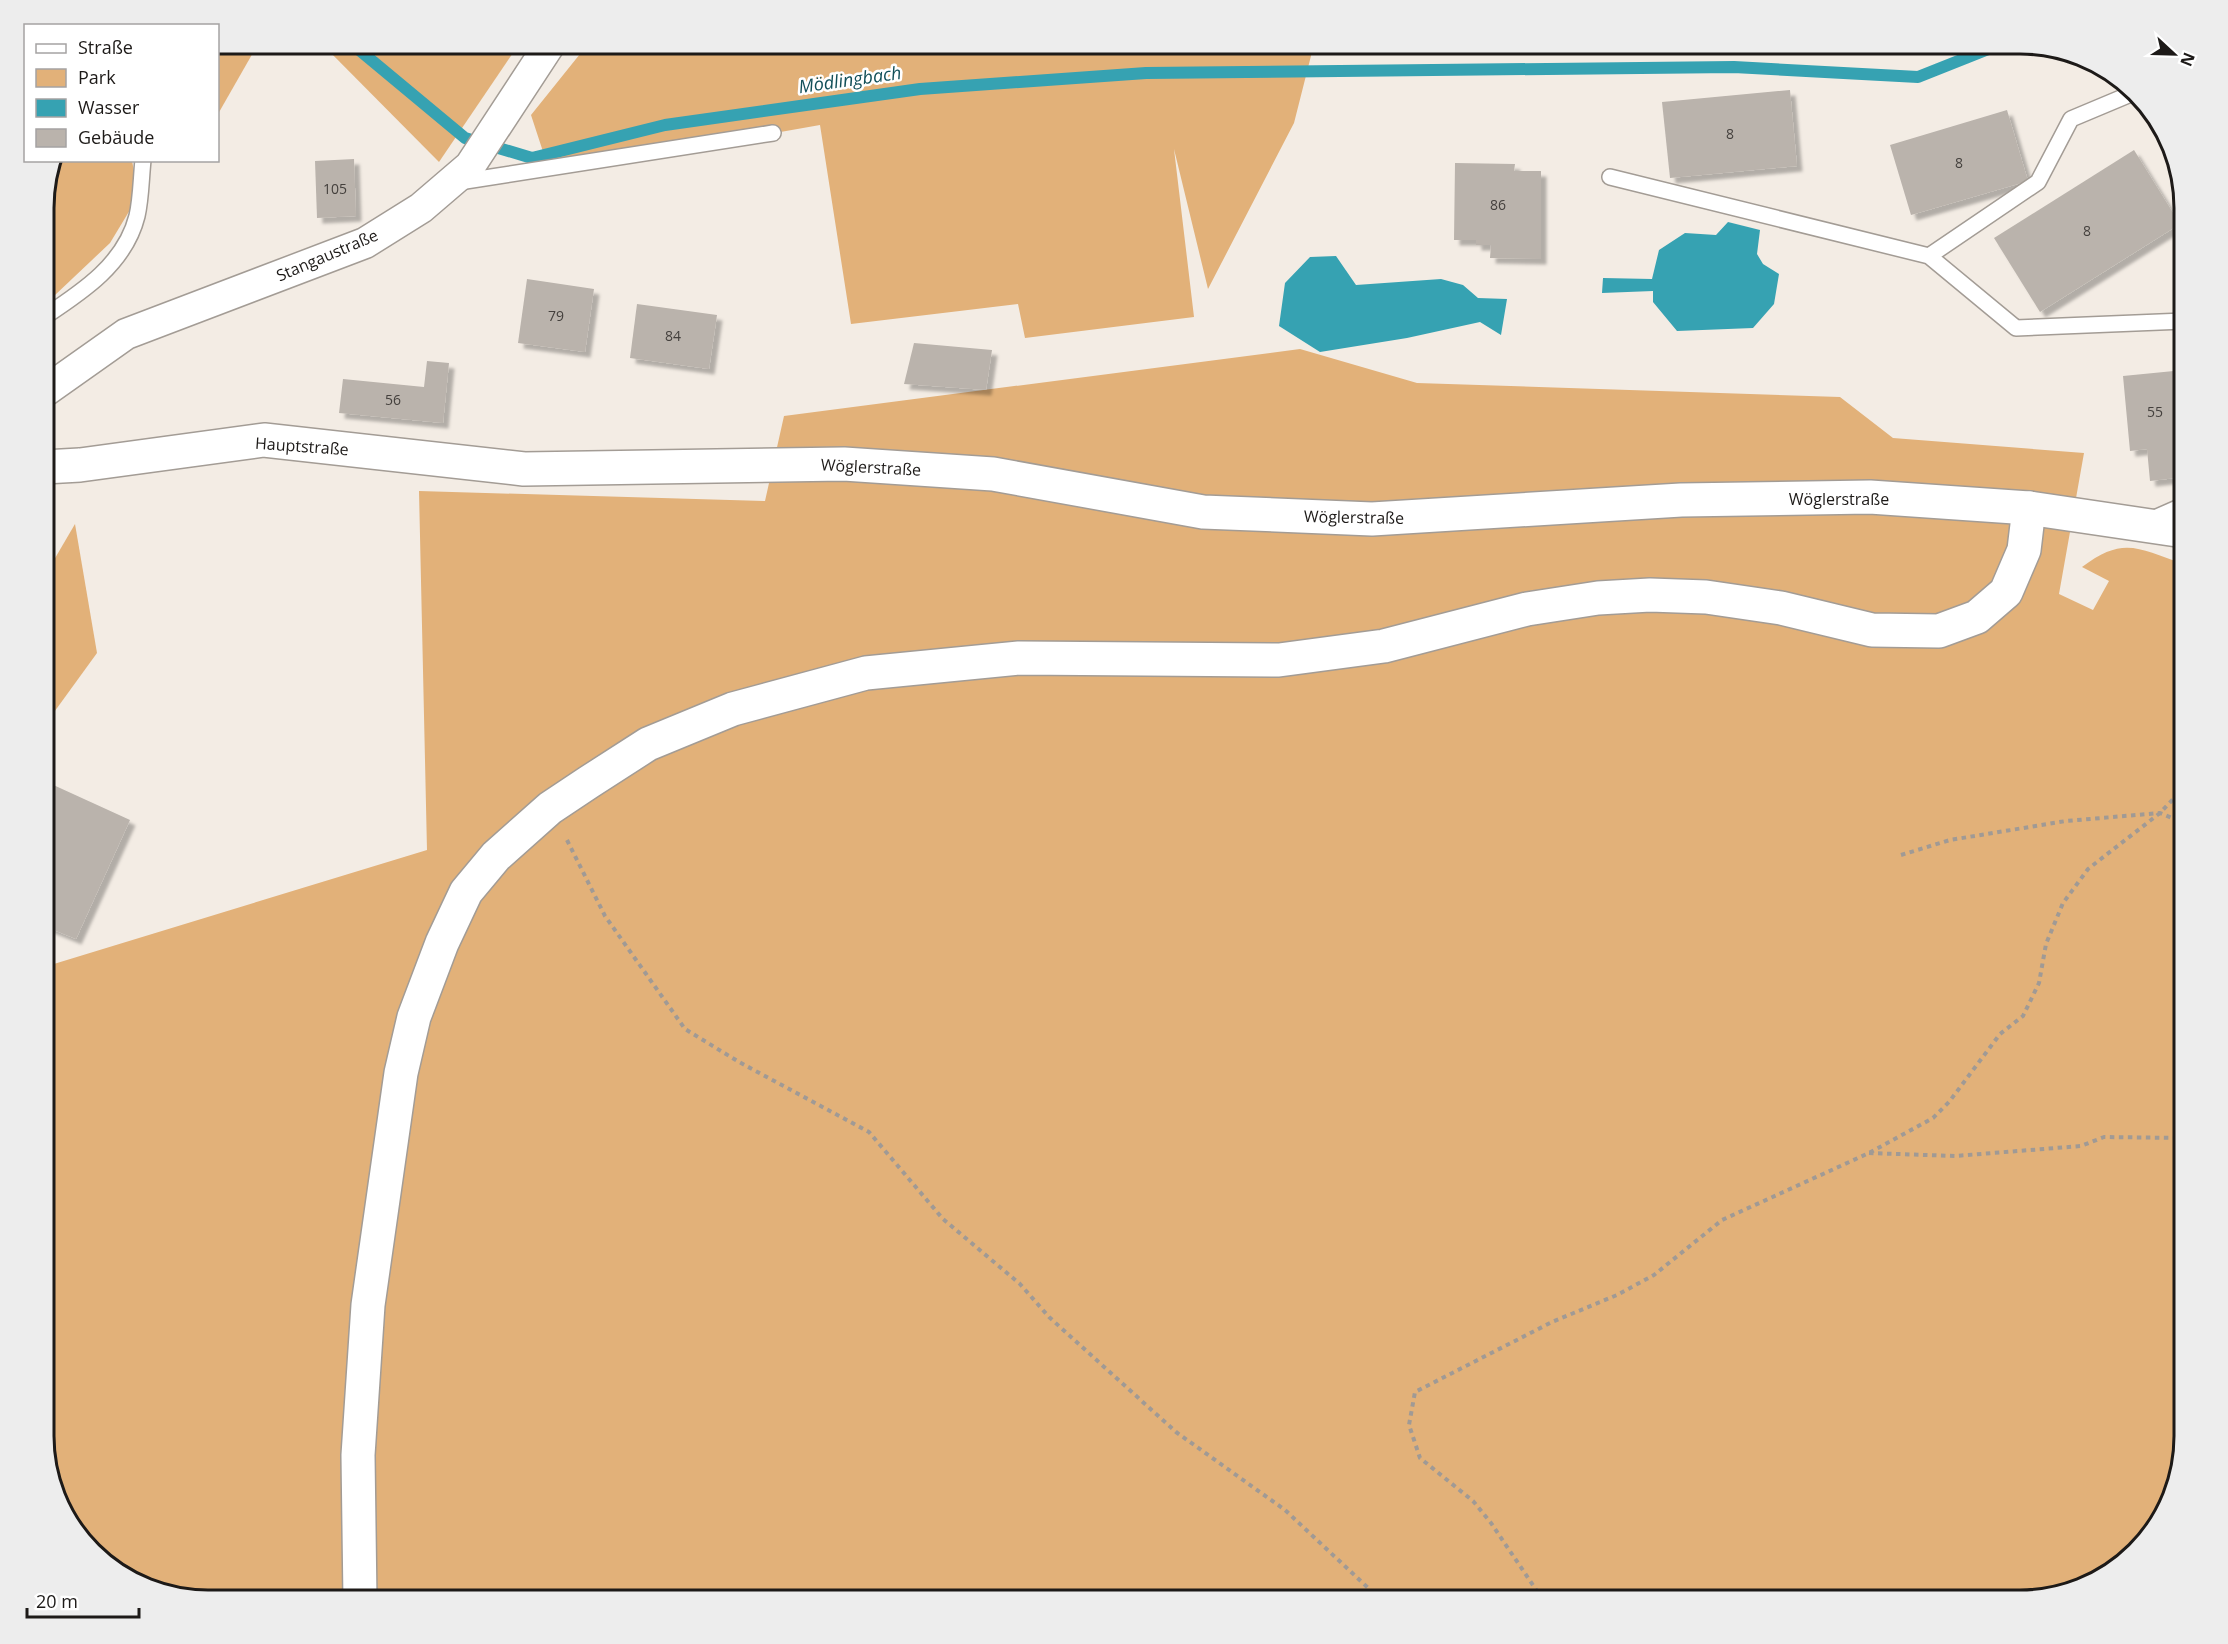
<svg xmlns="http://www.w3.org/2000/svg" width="2228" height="1644" viewBox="0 0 2228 1644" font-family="'Open Sans',sans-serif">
<defs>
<filter id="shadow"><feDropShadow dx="5.5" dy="5.5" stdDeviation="1.5" flood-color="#0004"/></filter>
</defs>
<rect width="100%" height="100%" fill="#f3ece4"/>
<g fill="#e2b179">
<polygon points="218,44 258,44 218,114"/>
<polygon points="322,44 519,44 439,162"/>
<polygon points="588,44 655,44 660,49 686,44 1314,44 1294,123 1208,289 1174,149 1194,317 1025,338 1018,304 851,324 820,125 550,173 531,115"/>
<polygon points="2001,44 2021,44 2073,52 2116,75"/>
<polygon points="54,161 132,161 139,195 110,243 54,296 44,303 44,197"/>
<path d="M1300 349 1417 383 1840 397 1893 438 2084 453 2059 594 2093 610 2109 581 2082 567C2124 535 2139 549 2184 564V1437L2176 1489 2150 1537 2093 1584 2020 1600H207L155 1592 107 1566 61 1509 44 1447V967L427 850 419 491 765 501 784 416Z"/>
<polygon points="75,524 97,653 44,726 44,577"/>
</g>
<g fill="#36a2b2">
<polygon points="1728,222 1760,230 1757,254 1763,264 1779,274 1774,304 1753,328 1677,331 1653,302 1653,291 1602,293 1603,278 1652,279 1659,250 1685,233 1716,235"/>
<polygon points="1336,256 1356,285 1441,279 1463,285 1478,298 1507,299 1501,335 1480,322 1407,338 1320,352 1279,326 1285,283 1310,257"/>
</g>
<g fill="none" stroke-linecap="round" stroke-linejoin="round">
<polyline stroke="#36a2b2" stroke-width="12" points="352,44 465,138 532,158 665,125 920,89 1146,73 1734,67 1918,77 2001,44"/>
</g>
<g fill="#bab3ac" filter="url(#shadow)">
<polygon points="1790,90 1797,166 1670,178 1662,102"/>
<polygon points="2007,110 2028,181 1911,215 1890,145"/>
<polygon points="2134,150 2180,224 2040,312 1994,238"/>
<polygon points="354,159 356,216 317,218 315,161"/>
<polygon points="1455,163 1515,164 1514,171 1541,171 1541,259 1490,258 1491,245 1476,245 1476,240 1454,240"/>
<polygon points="527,279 594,289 585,352 518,343"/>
<polygon points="637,304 717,315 709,369 630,358"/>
<polygon points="914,343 992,350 986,390 904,384"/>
<polygon points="427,361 449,363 443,423 339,413 343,379 424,387"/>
<polygon points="2184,370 2184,477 2150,481 2147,449 2130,451 2123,376"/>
<polygon points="49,783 130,820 76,939 44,926 44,795"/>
</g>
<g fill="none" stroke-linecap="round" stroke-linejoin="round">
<defs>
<g id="service">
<polyline points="1610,177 1929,256 2016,328 2184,321"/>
<polyline points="459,182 773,133"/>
<polyline points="1929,256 2038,182 2071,119 2133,93"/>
<path d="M44 317C82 292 125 264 137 216 141 199 141 179 143 160"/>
<polyline points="2150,520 2184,505"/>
</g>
<polyline id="minor" points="44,392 126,334 365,243 421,208 470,166 550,44"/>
<g id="secondary">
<polyline points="44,467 80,465 264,440 524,469 844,464 993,474 1203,512 1372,519 1681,500 1870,497 2029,508 2184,531"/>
<polyline points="360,1600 358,1455 368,1305 401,1073 414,1017 442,943 466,892 496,856 550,808 589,782 648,744 733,709 866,673 1019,658 1279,660 1384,646 1527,609 1598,598 1650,595 1706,597 1781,608 1872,630 1939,631 1977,617 2006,592 2024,550 2029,508"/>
</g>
</defs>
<use href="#service" stroke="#a39c95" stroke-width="18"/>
<use href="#minor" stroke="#a39c95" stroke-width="33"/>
<use href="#secondary" stroke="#a39c95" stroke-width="36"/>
<g stroke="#a09a95" stroke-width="4" stroke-dasharray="4.5 4.5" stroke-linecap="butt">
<polyline points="567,840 605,916 685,1029 739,1062 869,1132 943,1219 1020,1284 1049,1317 1176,1432 1285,1510 1381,1600"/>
<polyline points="1901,855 1950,840 2066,821 2160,813 2184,823"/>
<polyline points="1869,1153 1955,1156 2081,1146 2104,1137 2184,1138"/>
<polyline points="1543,1600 1491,1523 1473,1501 1420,1458 1409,1425 1415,1392 1552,1322 1617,1295 1654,1275 1722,1220 1869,1153 1933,1118 1949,1102 2000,1034 2023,1016 2039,983 2046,944 2063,903 2088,869 2160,813 2177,795 2184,757"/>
</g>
<use href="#service" stroke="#fff" stroke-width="15"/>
<use href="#minor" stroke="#fff" stroke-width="30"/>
<use href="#secondary" stroke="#fff" stroke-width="33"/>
</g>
<g text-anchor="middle" stroke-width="5" stroke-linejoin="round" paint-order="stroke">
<g font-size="14" fill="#44403d">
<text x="1730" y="139">8</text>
<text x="1959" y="168">8</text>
<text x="335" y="194">105</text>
<text x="1498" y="210">86</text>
<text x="2087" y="236">8</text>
<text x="556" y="321">79</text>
<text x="673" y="341">84</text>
<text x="393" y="405">56</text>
<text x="2155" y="417">55</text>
</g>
<g font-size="16" fill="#1d1a18" stroke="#fff">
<text transform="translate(327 255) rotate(-23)" y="6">Stangaustraße</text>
<text transform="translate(302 446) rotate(4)" y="6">Hauptstraße</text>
<text transform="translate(871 467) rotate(3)" y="6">Wöglerstraße</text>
<text x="1839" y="505">Wöglerstraße</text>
<text transform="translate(1354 517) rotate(1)" y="6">Wöglerstraße</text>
</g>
<g font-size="18" font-style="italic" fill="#124f58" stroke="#fff">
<text transform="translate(850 80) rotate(-8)" y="6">Mödlingbach</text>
</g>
</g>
<path d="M0 0H2228V1644H0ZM208 54H2020A154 154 0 0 1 2174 208V1436A154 154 0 0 1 2020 1590H208A154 154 0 0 1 54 1436V208A154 154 0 0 1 208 54Z" fill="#ededed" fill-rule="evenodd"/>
<path fill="none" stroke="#1d1a18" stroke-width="3" d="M208 54H2020A154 154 0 0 1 2174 208V1436A154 154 0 0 1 2020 1590H208A154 154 0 0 1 54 1436V208A154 154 0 0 1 208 54Z"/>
<rect x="24" y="24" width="195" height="138" fill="#ffffff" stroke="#a5a3a3" stroke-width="1.5"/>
<rect x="36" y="44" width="30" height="9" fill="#ffffff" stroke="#a5a3a3" stroke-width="1.5"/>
<text x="78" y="54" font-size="18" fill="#1d1a18">Straße</text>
<rect x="36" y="69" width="30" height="18" fill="#e2b179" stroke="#a5a3a3" stroke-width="1.5"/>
<text x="78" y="84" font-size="18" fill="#1d1a18">Park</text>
<rect x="36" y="99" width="30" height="18" fill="#36a2b2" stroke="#a5a3a3" stroke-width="1.5"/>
<text x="78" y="114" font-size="18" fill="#1d1a18">Wasser</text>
<rect x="36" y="129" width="30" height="18" fill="#bab3ac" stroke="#a5a3a3" stroke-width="1.5"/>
<text x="78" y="144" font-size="18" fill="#1d1a18">Gebäude</text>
<g transform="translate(2174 54) rotate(112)" stroke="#ffffff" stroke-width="4.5" paint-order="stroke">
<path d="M0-4.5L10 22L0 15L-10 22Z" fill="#1d1a18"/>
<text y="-9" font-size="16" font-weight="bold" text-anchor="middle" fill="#1d1a18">N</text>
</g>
<path d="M27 1608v9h112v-9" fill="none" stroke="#1d1a18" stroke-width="3"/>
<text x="36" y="1608" font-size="18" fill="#1d1a18" stroke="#ffffff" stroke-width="4.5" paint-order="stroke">20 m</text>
</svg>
